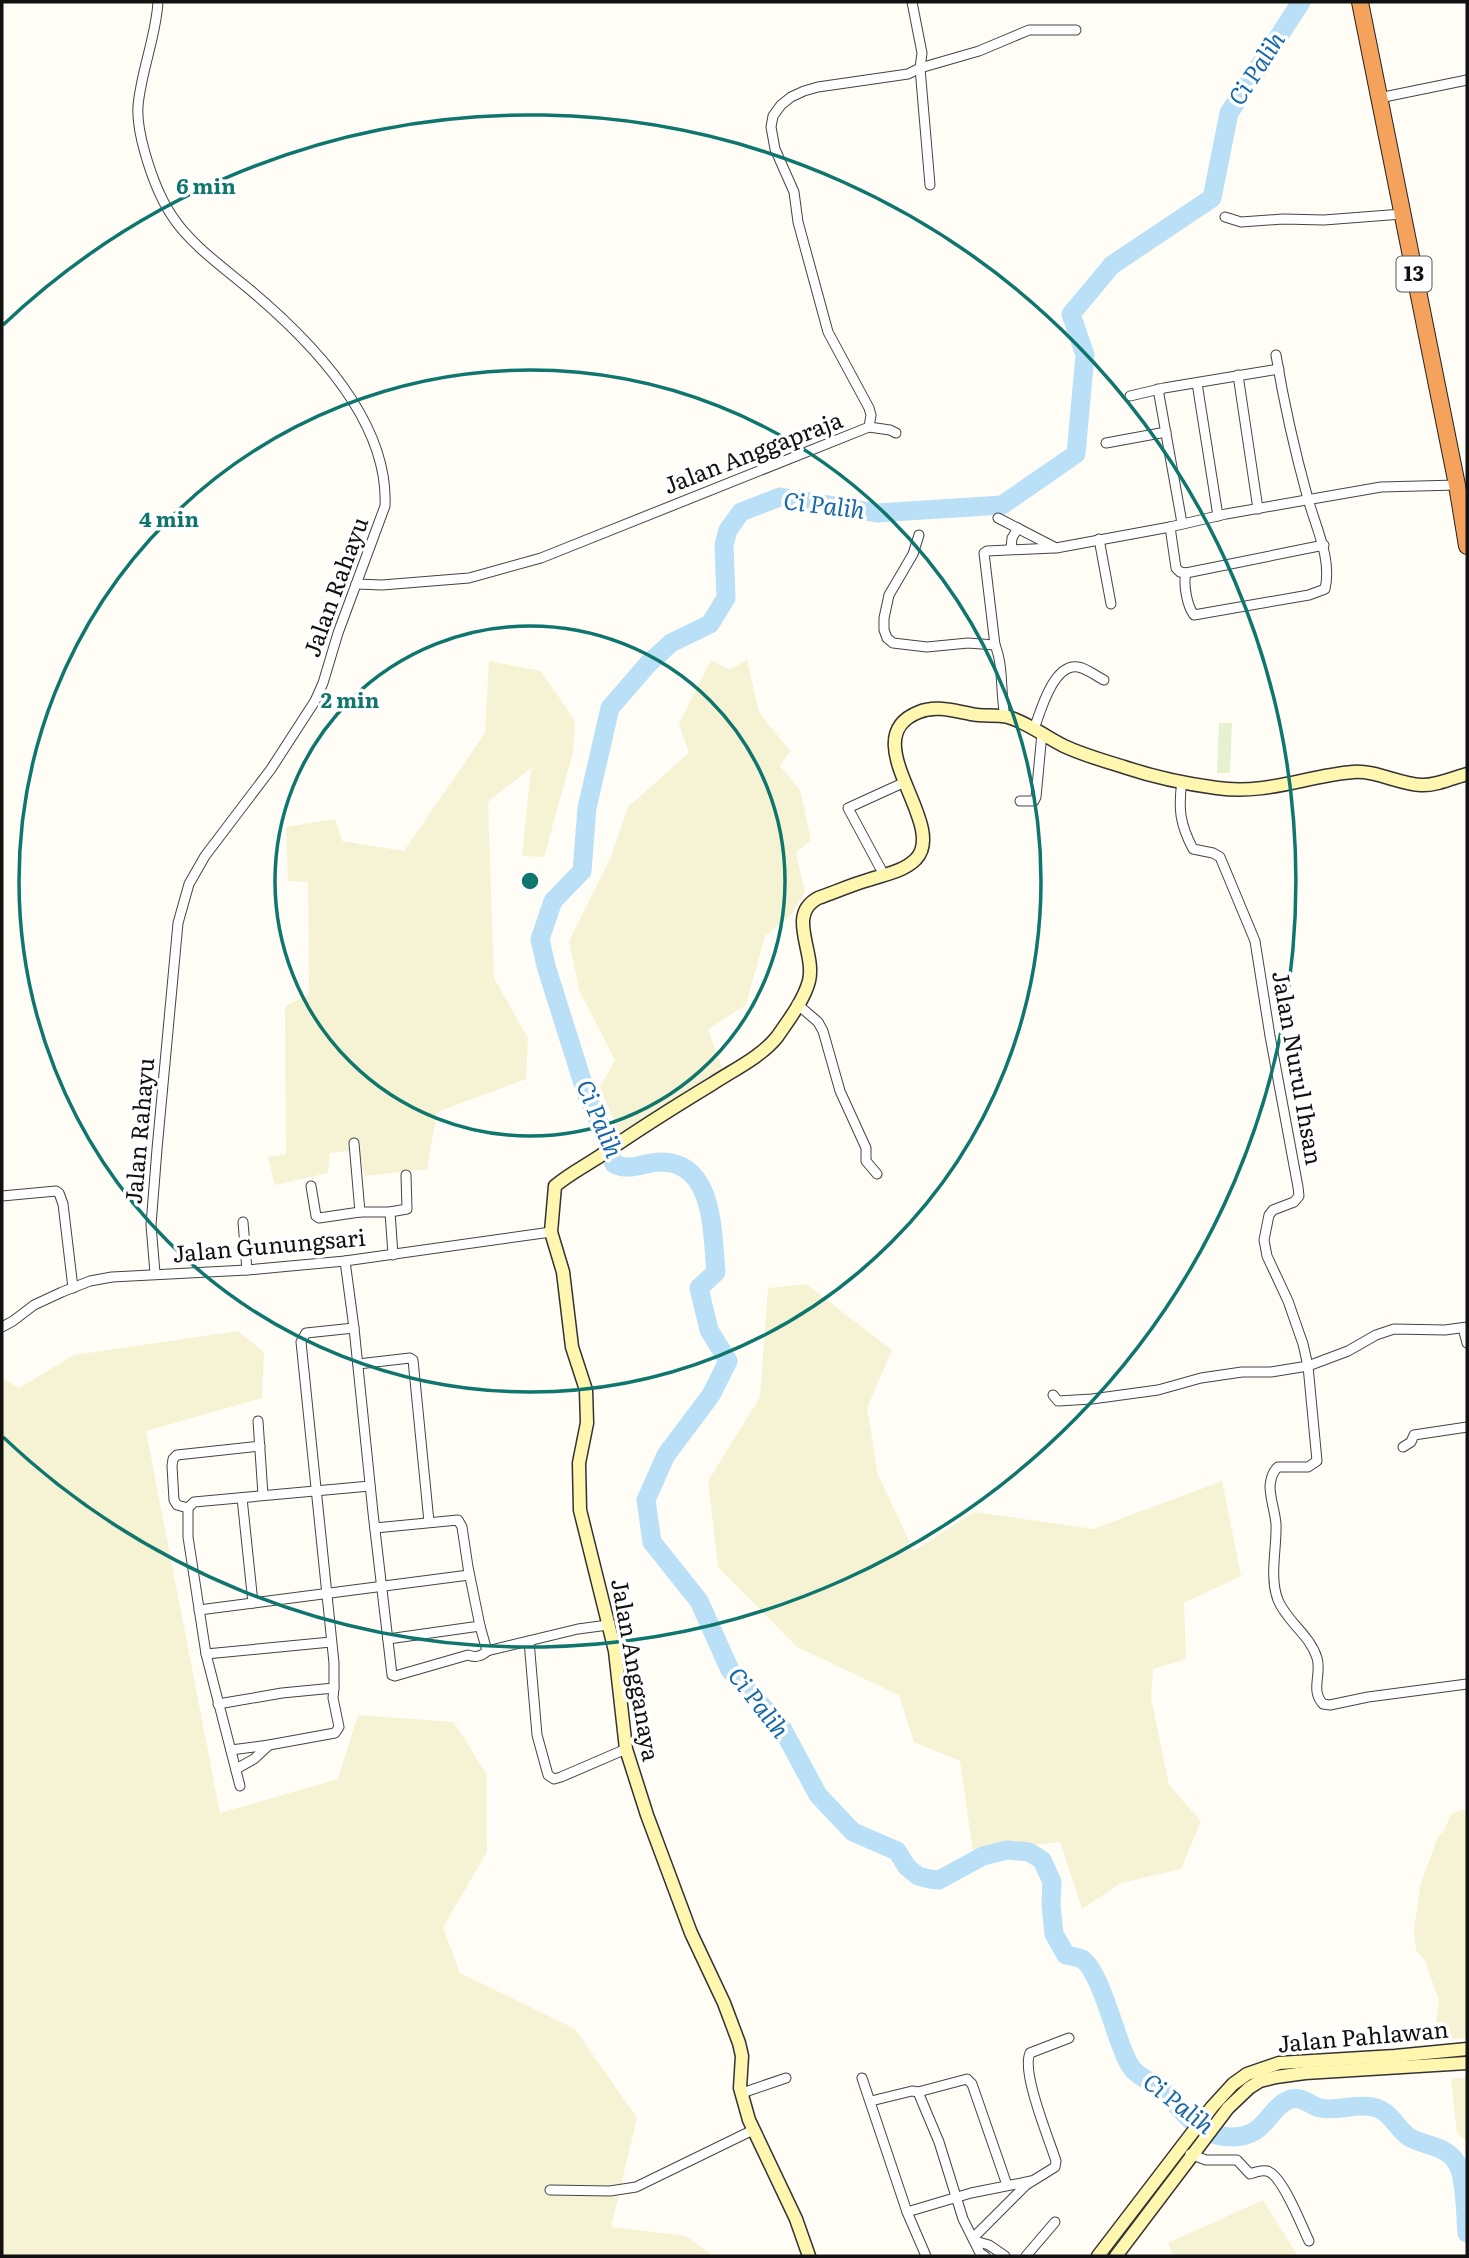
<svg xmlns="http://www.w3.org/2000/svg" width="1469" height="2258" viewBox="0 0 1469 2258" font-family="Literata,serif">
<rect width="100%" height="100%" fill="#fffdf5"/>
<g fill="#f6f3d4">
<polygon points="711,660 729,670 747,660 759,712 790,751 780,766 800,790 811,840 796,853 805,892 792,914 765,936 746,1005 708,1029 722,1068 619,1134 600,1087 615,1060 579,990 569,941 610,859 628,807 689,753 679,724"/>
<polygon points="489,661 541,671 575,721 573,752 544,857 522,856 531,768 488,802 494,978 528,1038 526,1079 437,1112 427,1169 365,1176 358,1150 330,1153 328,1173 275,1185 268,1157 286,1154 285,1006 309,994 308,882 288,881 286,827 335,819 342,841 404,851 485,733"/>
<polygon points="806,1284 892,1350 867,1408 878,1475 914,1551 974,1512 1093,1529 1222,1481 1241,1576 1184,1603 1186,1659 1153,1669 1151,1698 1169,1785 1201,1821 1181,1869 1121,1883 1082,1909 1060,1842 973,1852 960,1761 914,1742 899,1695 797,1647 718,1567 708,1481 760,1397 768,1288"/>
<polygon points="238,1331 264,1352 262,1398 146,1431 220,1813 338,1779 358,1715 454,1722 487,1775 487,1852 443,1927 460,1973 575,2029 637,2118 611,2227 686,2236 714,2256 2,2256 2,1378 19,1388 74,1355"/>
<polygon points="1460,1810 1467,1810 1467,2038 1400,2043 1399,2039 1411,2032 1436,2024 1439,2001 1425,1960 1416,1950 1414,1930 1420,1886 1437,1839 1445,1828 1451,1814"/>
<polygon points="1467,2077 1467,2142 1457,2133 1451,2079"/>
<polygon points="1263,2200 1298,2256 1173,2256 1168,2243"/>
</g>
<polygon fill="#e6f2cf" points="1219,723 1232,723 1230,773 1217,773"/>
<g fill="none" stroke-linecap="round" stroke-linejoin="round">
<path stroke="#b9e0f7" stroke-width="19" d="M1301 2 1229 113 1212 198 1112 265 1071 314 1085 355 1076 454 1002 505 877 513 780 497 741 512 728 530 724 545 726 598 710 624 671 643 648 664 610 708 587 808 582 871 553 901 540 939 546 966 586 1093 602 1129 614 1164C632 1172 643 1162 661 1162 715 1162 712 1234 716 1272L699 1288 709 1330 728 1361 711 1395 666 1455 646 1500 652 1542 699 1601 730 1670 782 1728 818 1795 853 1832 897 1851 907 1867 918 1876 930 1879 939 1880 983 1856 1007 1850 1029 1852 1042 1860 1052 1882 1051 1905 1054 1934 1066 1955C1071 1956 1078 1957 1082 1959 1101 1971 1116 2041 1129 2064 1137 2078 1151 2080 1162 2090 1176 2103 1188 2121 1204 2130 1219 2138 1240 2140 1255 2131 1268 2123 1275 2104 1291 2099 1302 2096 1310 2105 1320 2108 1337 2112 1356 2103 1373 2107 1390 2110 1396 2128 1409 2137 1425 2147 1447 2144 1458 2165 1466 2181 1465 2214 1467 2233"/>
<defs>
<g id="street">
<polyline points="1379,98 1467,80"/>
<polyline points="930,185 920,68 979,51 1029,30 1076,30"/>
<polyline points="1225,217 1241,222 1283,219 1324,220 1402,214"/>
<polyline points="1238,375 1258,509"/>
<polyline points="1197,383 1218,516"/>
<polyline points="1158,389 1182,523"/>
<polyline points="1130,396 1164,388 1279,369"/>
<polyline points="869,427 890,430 896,433"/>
<polyline points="1106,443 1166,432"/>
<polyline points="998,518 1056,548 1170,527 1226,514 1381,487 1457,485"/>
<path d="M1170 527 1176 568 1180 572 1186 573C1183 584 1187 606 1194 615L1309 595 1325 589C1332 559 1316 528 1308 499 1295 452 1284 404 1276 355"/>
<path d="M919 535 913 554 889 595 884 618V630L887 638 893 643 927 647 968 643 995 645C1004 667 1000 693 1005 716"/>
<polyline points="1099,539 1111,604"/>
<polyline points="1011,549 1012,538 1018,528"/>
<polyline points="1186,573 1324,545"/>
<polyline points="356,584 382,585 469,578 541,558 869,427 871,415 869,408 828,332 798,222 794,192 775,149 771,127 773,116 781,105 791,97 804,91 818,87 908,74 920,68 922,53 912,2"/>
<polyline points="995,645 984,553 987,551 1054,548"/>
<path d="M1034 729C1040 713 1053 663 1078 667 1086 668 1096 676 1104 680"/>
<path d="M1182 781C1178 809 1180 824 1193 849L1213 853 1220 857 1255 941 1270 1036 1298 1187 1299 1196 1294 1202 1273 1210 1269 1215 1264 1240 1267 1256 1288 1301 1303 1344 1308 1366 1317 1461 1308 1467H1278C1272 1472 1271 1479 1270 1486 1270 1499 1275 1511 1276 1524 1277 1548 1269 1577 1278 1600 1287 1622 1310 1635 1317 1658 1322 1674 1310 1690 1323 1704L1330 1705 1368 1697 1467 1684"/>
<polyline points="1020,801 1034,801 1036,797 1042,733"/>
<polyline points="884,875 848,808 905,782"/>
<polyline points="797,1004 818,1022 823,1031 840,1091 866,1148 866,1161 877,1174"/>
<polyline points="354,1143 360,1212 390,1212 393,1255"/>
<polyline points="311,1186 316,1216 319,1218 360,1212"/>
<polyline points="2,1196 56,1191 59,1193 63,1204 73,1288"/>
<polyline points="390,1212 407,1209 406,1175"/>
<polyline points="243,1222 247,1270"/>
<path d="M345 1261 354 1328 373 1513 392 1675 395 1676 468 1655C475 1658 482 1656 487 1651L480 1626"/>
<path d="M155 1273 151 1225 157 1149 178 923 189 884 205 856 271 769 315 701 323 683 338 633 385 506C389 420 310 340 249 289 224 268 190 244 172 216 160 198 151 174 145 153 141 139 137 120 138 106 141 71 156 37 158 2"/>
<polyline points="2,1327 13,1321 34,1305 62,1292 90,1281 112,1277 247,1270 345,1261 551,1232"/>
<polyline points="1463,1328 1467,1343"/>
<polyline points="358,1364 410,1358 413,1360 429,1522"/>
<polyline points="1053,1395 1058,1401 1092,1399 1158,1390 1201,1378 1242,1372 1271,1372 1308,1366 1348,1351 1376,1335 1394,1329 1445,1330 1467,1327"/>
<polyline points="258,1421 263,1495"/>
<polyline points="1403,1447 1411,1442 1414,1435 1467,1427"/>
<polyline points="242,1498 253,1603"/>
<polyline points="188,1508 188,1537 206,1654 240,1786"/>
<polyline points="188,1508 194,1502 370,1486"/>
<polyline points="188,1508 177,1505 174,1500 172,1466 173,1459 177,1455 260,1446"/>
<polyline points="375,1528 458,1520 462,1527 468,1567 480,1626 388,1639"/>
<polyline points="199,1610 469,1575"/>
<polyline points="529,1641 537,1735 548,1775 554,1779 561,1777 626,1749"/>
<polyline points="487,1651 578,1629 608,1625"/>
<polyline points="206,1654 331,1642"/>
<polyline points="334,1688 334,1663 301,1342 306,1333 354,1328"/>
<polyline points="218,1704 282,1693 334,1688 333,1698 339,1727 335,1733 269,1745 231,1750"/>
<polyline points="236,1769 254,1759 269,1745"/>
<polyline points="862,2078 907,2212 926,2256"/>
<polyline points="918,2092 967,2079 972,2084 1007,2185"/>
<polyline points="742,2093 786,2078"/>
<polyline points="871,2101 912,2091 918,2092 939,2142 963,2219 980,2253 985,2256"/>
<path d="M1190 2154 1206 2160H1237L1250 2174C1255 2172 1262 2170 1267 2171 1282 2174 1302 2227 1309 2241"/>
<polyline points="550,2190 610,2191 636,2187 753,2130"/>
<polyline points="907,2212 971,2193 1031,2181"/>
<path d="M973 2238 1026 2185 1055 2167 1056 2161C1049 2139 1021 2072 1030 2053L1069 2038"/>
<polyline points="975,2241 989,2245 1005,2256"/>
<polyline points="1026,2256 1055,2222"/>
</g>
<g id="secondary">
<path d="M809 2256 796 2219 749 2120 740 2088 742 2056 739 2043 724 2003 691 1933 647 1815 626 1749 615 1651 580 1510 579 1463 587 1423 586 1390 572 1347 563 1272 551 1232 555 1186C569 1174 585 1166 600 1156 636 1131 674 1107 712 1084 733 1070 761 1057 777 1037 788 1021 804 1000 809 981 816 952 786 915 818 898 835 892 851 885 868 880 885 874 903 872 916 859 949 824 852 738 919 712 936 705 954 711 971 714 983 717 996 714 1008 717 1029 723 1045 737 1064 746 1083 755 1105 761 1124 767 1154 777 1187 784 1217 788 1266 795 1306 776 1353 772 1375 770 1399 784 1421 785 1435 786 1453 778 1467 774"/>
<polyline points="1098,2256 1212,2107 1233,2084 1247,2074 1279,2063 1395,2056 1467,2049"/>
<polyline points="1116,2256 1228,2108 1249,2088 1260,2081 1276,2077 1305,2073 1467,2063"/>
</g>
<polyline id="highway" points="1360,2 1457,485 1467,546"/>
</defs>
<use href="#street" stroke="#444" stroke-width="11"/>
<use href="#secondary" stroke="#333" stroke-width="15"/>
<use href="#highway" stroke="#222" stroke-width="18"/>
<use href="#street" stroke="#fff" stroke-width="9"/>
<use href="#secondary" stroke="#fff6b0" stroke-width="12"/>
<use href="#highway" stroke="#f5a25d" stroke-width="16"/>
</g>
<g fill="none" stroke="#0f766e" stroke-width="3.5">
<circle cx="530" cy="881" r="255"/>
<circle cx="530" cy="881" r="511"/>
<path d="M3 325A766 766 0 1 1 3 1437"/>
</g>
<g text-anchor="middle" stroke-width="7" stroke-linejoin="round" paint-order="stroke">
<rect fill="#fff" stroke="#585858" stroke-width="2" x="1396.5" y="256.5" width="35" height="35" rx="5"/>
<g font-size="21" font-weight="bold" fill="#111">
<text x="1414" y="281">13</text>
</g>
<g font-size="23" fill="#111" stroke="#fff">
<text transform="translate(753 453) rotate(-21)" y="8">Jalan Anggapraja</text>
<text transform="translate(336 587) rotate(-70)" y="8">Jalan Rahayu</text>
<text transform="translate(1297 1068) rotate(80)" y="8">Jalan Nurul Ihsan</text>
<text transform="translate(140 1131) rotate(-85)" y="8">Jalan Rahayu</text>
<text transform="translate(269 1246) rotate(-5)" y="8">Jalan Gunungsari</text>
<text transform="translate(635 1670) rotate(80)" y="8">Jalan Angganaya</text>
<text transform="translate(1363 2037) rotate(-5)" y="8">Jalan Pahlawan</text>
</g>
<g font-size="24" font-style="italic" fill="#1768a6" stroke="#fff">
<text transform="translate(1257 69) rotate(-57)" y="8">Ci Palih</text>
<text transform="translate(824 506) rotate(7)" y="8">Ci Palih</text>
<text transform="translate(599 1119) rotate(67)" y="8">Ci Palih</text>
<text transform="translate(758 1703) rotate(52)" y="8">Ci Palih</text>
<text transform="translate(1178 2104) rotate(38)" y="8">Ci Palih</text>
</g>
</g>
<circle cx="530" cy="881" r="10" fill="#0f766e" stroke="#fff" stroke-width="3.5"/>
<g font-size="21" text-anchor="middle" font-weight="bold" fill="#0f766e" stroke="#fff" stroke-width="7" stroke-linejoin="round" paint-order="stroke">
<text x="206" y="194">6 min</text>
<text x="169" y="527">4 min</text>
<text x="350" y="708">2 min</text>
</g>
<rect width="1469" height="2258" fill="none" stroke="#111111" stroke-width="7"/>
</svg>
